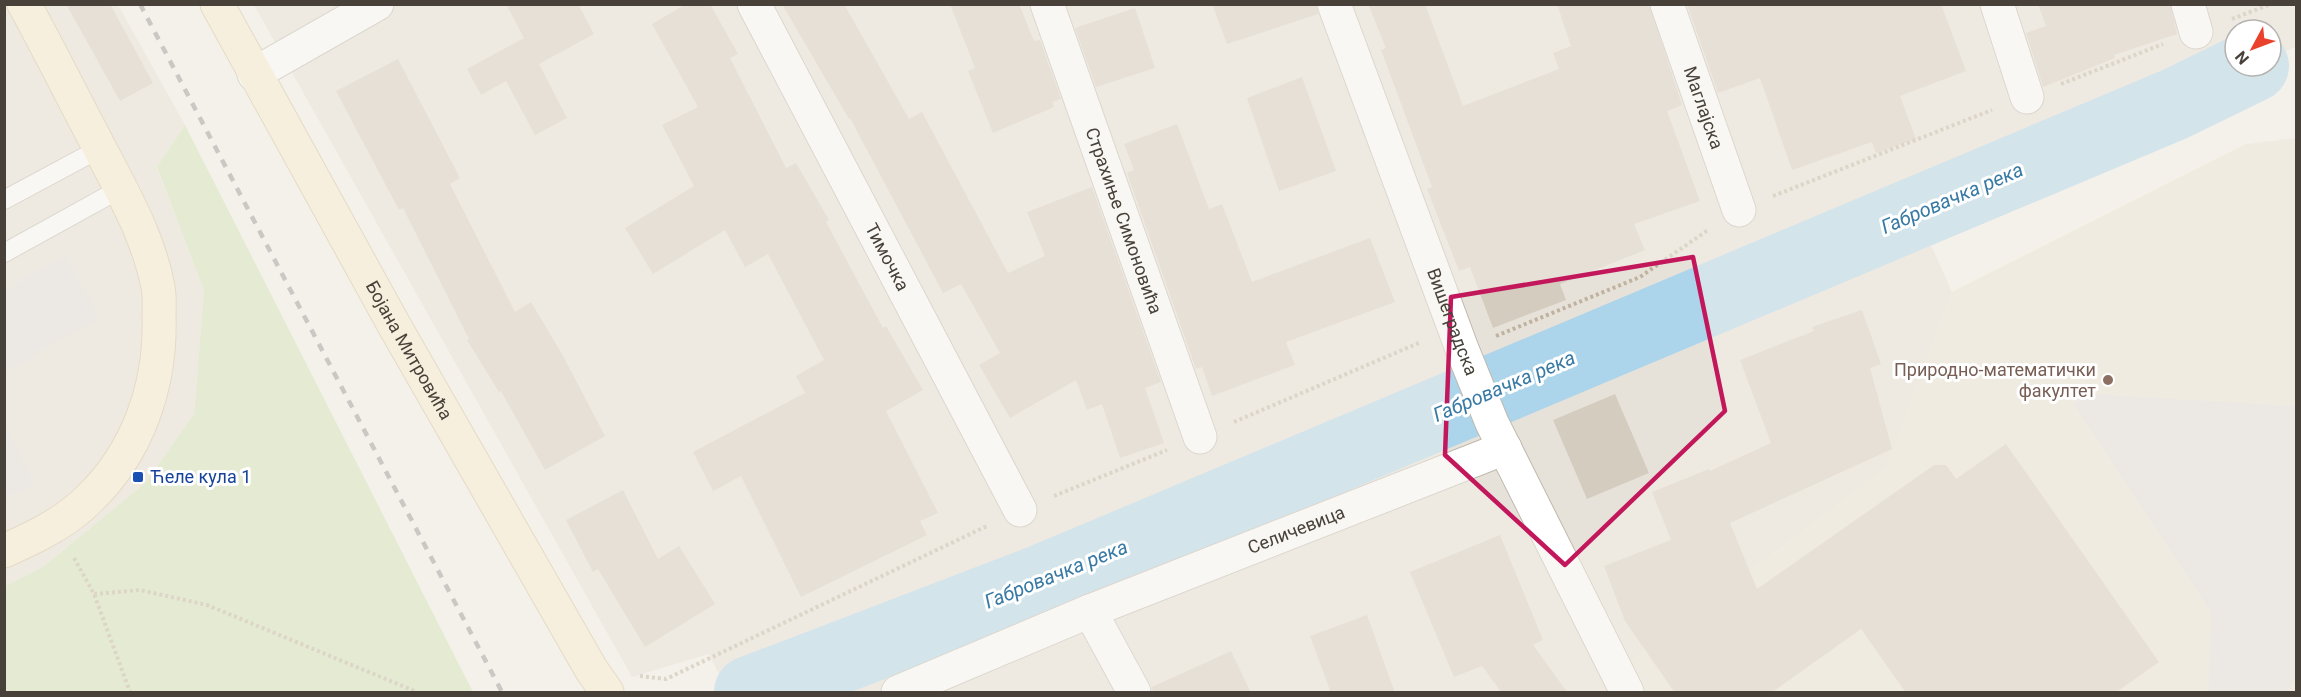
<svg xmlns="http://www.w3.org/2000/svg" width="2301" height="697" viewBox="0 0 2301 697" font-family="Roboto,sans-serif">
<rect width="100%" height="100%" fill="#f4f1ea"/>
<g fill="#e7e2d9">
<polygon points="2296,4 2296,47 2271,57 2271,30 2235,30 2235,66 2248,66 1911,200 1952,292 1887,468 1623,667 1638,692 727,692 709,654 632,677 254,5"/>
<polygon points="5,5 118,5 185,125 157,168 204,291 194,414 145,483 43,567 5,586"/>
</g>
<polygon fill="#ece5d5" points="2296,138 2295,692 1638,692 1623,667 1887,468 1952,292 2246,144"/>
<polygon fill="#d2e5b7" points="185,125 473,692 5,692 5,586 43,567 145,483 194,414 204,291 157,167"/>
<g fill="#e3e1de">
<polygon points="67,256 99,318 5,372 5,290"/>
<polygon points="2092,394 2296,406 2296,676 2287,692 2208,692 2211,612 2073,404"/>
<polygon points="5,423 34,484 5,498 4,498"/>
</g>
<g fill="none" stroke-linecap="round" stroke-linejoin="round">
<polyline stroke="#acd4eb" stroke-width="72" points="750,692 1038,582 2175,104 2253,66"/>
</g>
<g fill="#d5ccc0">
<polygon points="66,4 110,4 153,83 120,101"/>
<polygon points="506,4 578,4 594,34 539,64 567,118 535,135 506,81 481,95 467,69 524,38"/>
<polygon points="686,4 710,4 738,54 730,58 786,168 796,163 829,220 826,222 883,328 886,326 923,390 886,411 938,513 920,521 927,535 801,597 741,476 713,491 693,452 805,393 796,376 824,360 768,254 745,267 725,230 653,274 625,228 694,186 662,125 698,107 652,24"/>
<polygon points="782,4 844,4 909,119 922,112 1008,273 1045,256 1027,212 1092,187 1161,382 1145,388 1164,443 1120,458 1102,404 1087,410 1076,380 1010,418 979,365 1000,353 961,284 943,293 850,118 849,119"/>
<polygon points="950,4 1019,4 1034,41 1040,40 1061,99 1052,102 1054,107 993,133 968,71 975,68"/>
<polygon points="1212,4 1316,4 1318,14 1227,44"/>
<polygon points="1368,4 1425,4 1463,106 1559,69 1553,53 1571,46 1557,4 1649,4 1682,105 1667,111 1700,201 1634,224 1645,250 1560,284 1566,300 1493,328 1470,267 1459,271 1427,189 1432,187 1381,50 1386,48"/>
<polygon points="1687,4 1941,4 1966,71 1900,96 1916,139 1876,153 1872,142 1792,170 1760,78 1718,93"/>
<polygon points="2038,4 2170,4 2177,34 2114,55 2115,58 2043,87 2026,33 2046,26"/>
<polygon points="1135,8 1155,68 1096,87 1075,28"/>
<polygon points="398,59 460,178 450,184 515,312 531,302 562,354 605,436 545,470 501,391 499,392 467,340 469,339 403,208 399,210 336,91"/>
<polygon points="1302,77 1336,171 1279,191 1247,98"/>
<polygon points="1177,124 1209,209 1222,204 1252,282 1370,238 1395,302 1286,342 1295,365 1212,396 1202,367 1196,369 1127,173 1134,170 1124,144"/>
<polygon points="1862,310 1881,364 1870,368 1892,449 1730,523 1757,589 1934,465 1946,465 1956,479 2006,444 2159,662 2115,693 1906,693 1861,629 1771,693 1675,693 1625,621 1604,566 1671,540 1652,492 1709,469 1710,471 1771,443 1740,360 1814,331 1812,327"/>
<polygon points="1615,394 1649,473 1587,499 1553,420"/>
<polygon points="623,490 658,559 679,546 715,604 645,647 598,569 593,572 566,520"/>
<polygon points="1500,535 1543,640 1533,645 1568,693 1502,693 1482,666 1454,677 1410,572"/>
<polygon points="1367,615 1395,693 1331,693 1310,636"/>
<polygon points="1231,651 1251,693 1153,693 1152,687"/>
</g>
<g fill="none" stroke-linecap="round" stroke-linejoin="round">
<defs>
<g id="lane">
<polyline points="4,200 99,149"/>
<polyline points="4,253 120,189"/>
</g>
<g id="street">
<path id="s1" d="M754 4 1020 510"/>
<path id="s2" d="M1047 4 1200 437"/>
<path id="s3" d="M1334 4 1462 349 1492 423 1627 692"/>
<path id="s4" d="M1667 4 1739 210"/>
<polyline points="1997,4 2027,97"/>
<polyline points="2188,4 2196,32"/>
<polyline points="254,74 377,4"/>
<polyline points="1090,611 1134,692"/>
<path id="s5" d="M898 692 1090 611 1505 448"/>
</g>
<g id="secondary">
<path id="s6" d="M217 4 394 325 591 669 607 692"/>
<path d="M4 551C35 537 65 523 89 499 138 452 161 385 159 318 159 308 160 297 158 287 148 234 120 188 96 141 72 96 49 49 24 4"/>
</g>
</defs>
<use href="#lane" stroke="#bfb8ad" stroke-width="20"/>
<use href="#street" stroke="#bfb8ad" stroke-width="35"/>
<use href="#secondary" stroke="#d0c19d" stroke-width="35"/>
<g stroke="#bfb3a0" stroke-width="4" stroke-dasharray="3 3" stroke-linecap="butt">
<polyline points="2232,19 2271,4"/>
<polyline points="2061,84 2163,44"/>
<polyline points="1773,196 1992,110"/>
<polyline points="1496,336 1640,277 1708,230"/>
<polyline points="1234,422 1421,342"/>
<polyline points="1054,496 1167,450"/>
<polyline points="74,558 94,594 130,692"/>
<polyline points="94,594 140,590 207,605 417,692"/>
<polyline points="640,676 666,679 987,526"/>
</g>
<use href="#lane" stroke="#fff" stroke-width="18"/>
<use href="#street" stroke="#fff" stroke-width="33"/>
<use href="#secondary" stroke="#fbeece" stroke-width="33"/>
<polyline stroke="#989898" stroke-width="4.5" stroke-dasharray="8 8" stroke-linecap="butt" points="140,4 502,692"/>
</g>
<path d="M0 0H2301V697H0ZM1693 257 1725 411 1565 565 1445 455 1451 297Z" fill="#f4f1ea" fill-opacity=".55" fill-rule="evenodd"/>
<path fill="none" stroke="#c2185b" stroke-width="4.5" stroke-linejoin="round" d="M1693 257 1725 411 1565 565 1445 455 1451 297Z"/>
<circle fill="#8d6e63" stroke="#fff" stroke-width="2" cx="2108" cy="380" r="6"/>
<rect fill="#1a4fb4" stroke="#fff" stroke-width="2" x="132" y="471" width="12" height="12" rx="3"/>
<g text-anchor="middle" stroke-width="6" stroke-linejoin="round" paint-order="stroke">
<g font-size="18" fill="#474139" stroke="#fff">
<text dy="6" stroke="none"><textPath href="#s4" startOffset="110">Маглајска</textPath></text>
<text dy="6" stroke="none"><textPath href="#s2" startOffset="230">Страхиње Симоновића</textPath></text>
<text dy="6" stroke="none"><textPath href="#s1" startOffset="286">Тимочка</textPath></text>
<text dy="6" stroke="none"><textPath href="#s3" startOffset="339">Вишеградска</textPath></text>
<text dy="6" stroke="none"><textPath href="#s6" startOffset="396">Бојана Митровића</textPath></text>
<text dy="6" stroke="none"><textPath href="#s5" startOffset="430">Селичевица</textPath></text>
</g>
<g font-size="18" fill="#785e54" stroke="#fff" text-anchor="end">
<text x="2096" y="376">Природно-математички<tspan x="2096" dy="21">факултет</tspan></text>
</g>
<g font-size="18" fill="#164399" stroke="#fff" text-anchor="start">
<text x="150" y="483">Ћеле кула 1</text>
</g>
<g font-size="20" font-style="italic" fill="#387aa4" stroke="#fff">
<text transform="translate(1952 198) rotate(-23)" y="7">Габровачка река</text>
<text transform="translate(1504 386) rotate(-23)" y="7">Габровачка река</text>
<text transform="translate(1056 574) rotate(-22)" y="7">Габровачка река</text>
</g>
</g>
<rect width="2301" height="697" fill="none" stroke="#474139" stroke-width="12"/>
<g transform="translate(2253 48) rotate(229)"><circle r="28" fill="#ffffff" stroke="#b5b3b0" stroke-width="1.5"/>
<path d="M0-4.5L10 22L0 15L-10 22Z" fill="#e9412c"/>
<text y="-9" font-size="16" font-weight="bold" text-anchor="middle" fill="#474139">N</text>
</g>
</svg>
